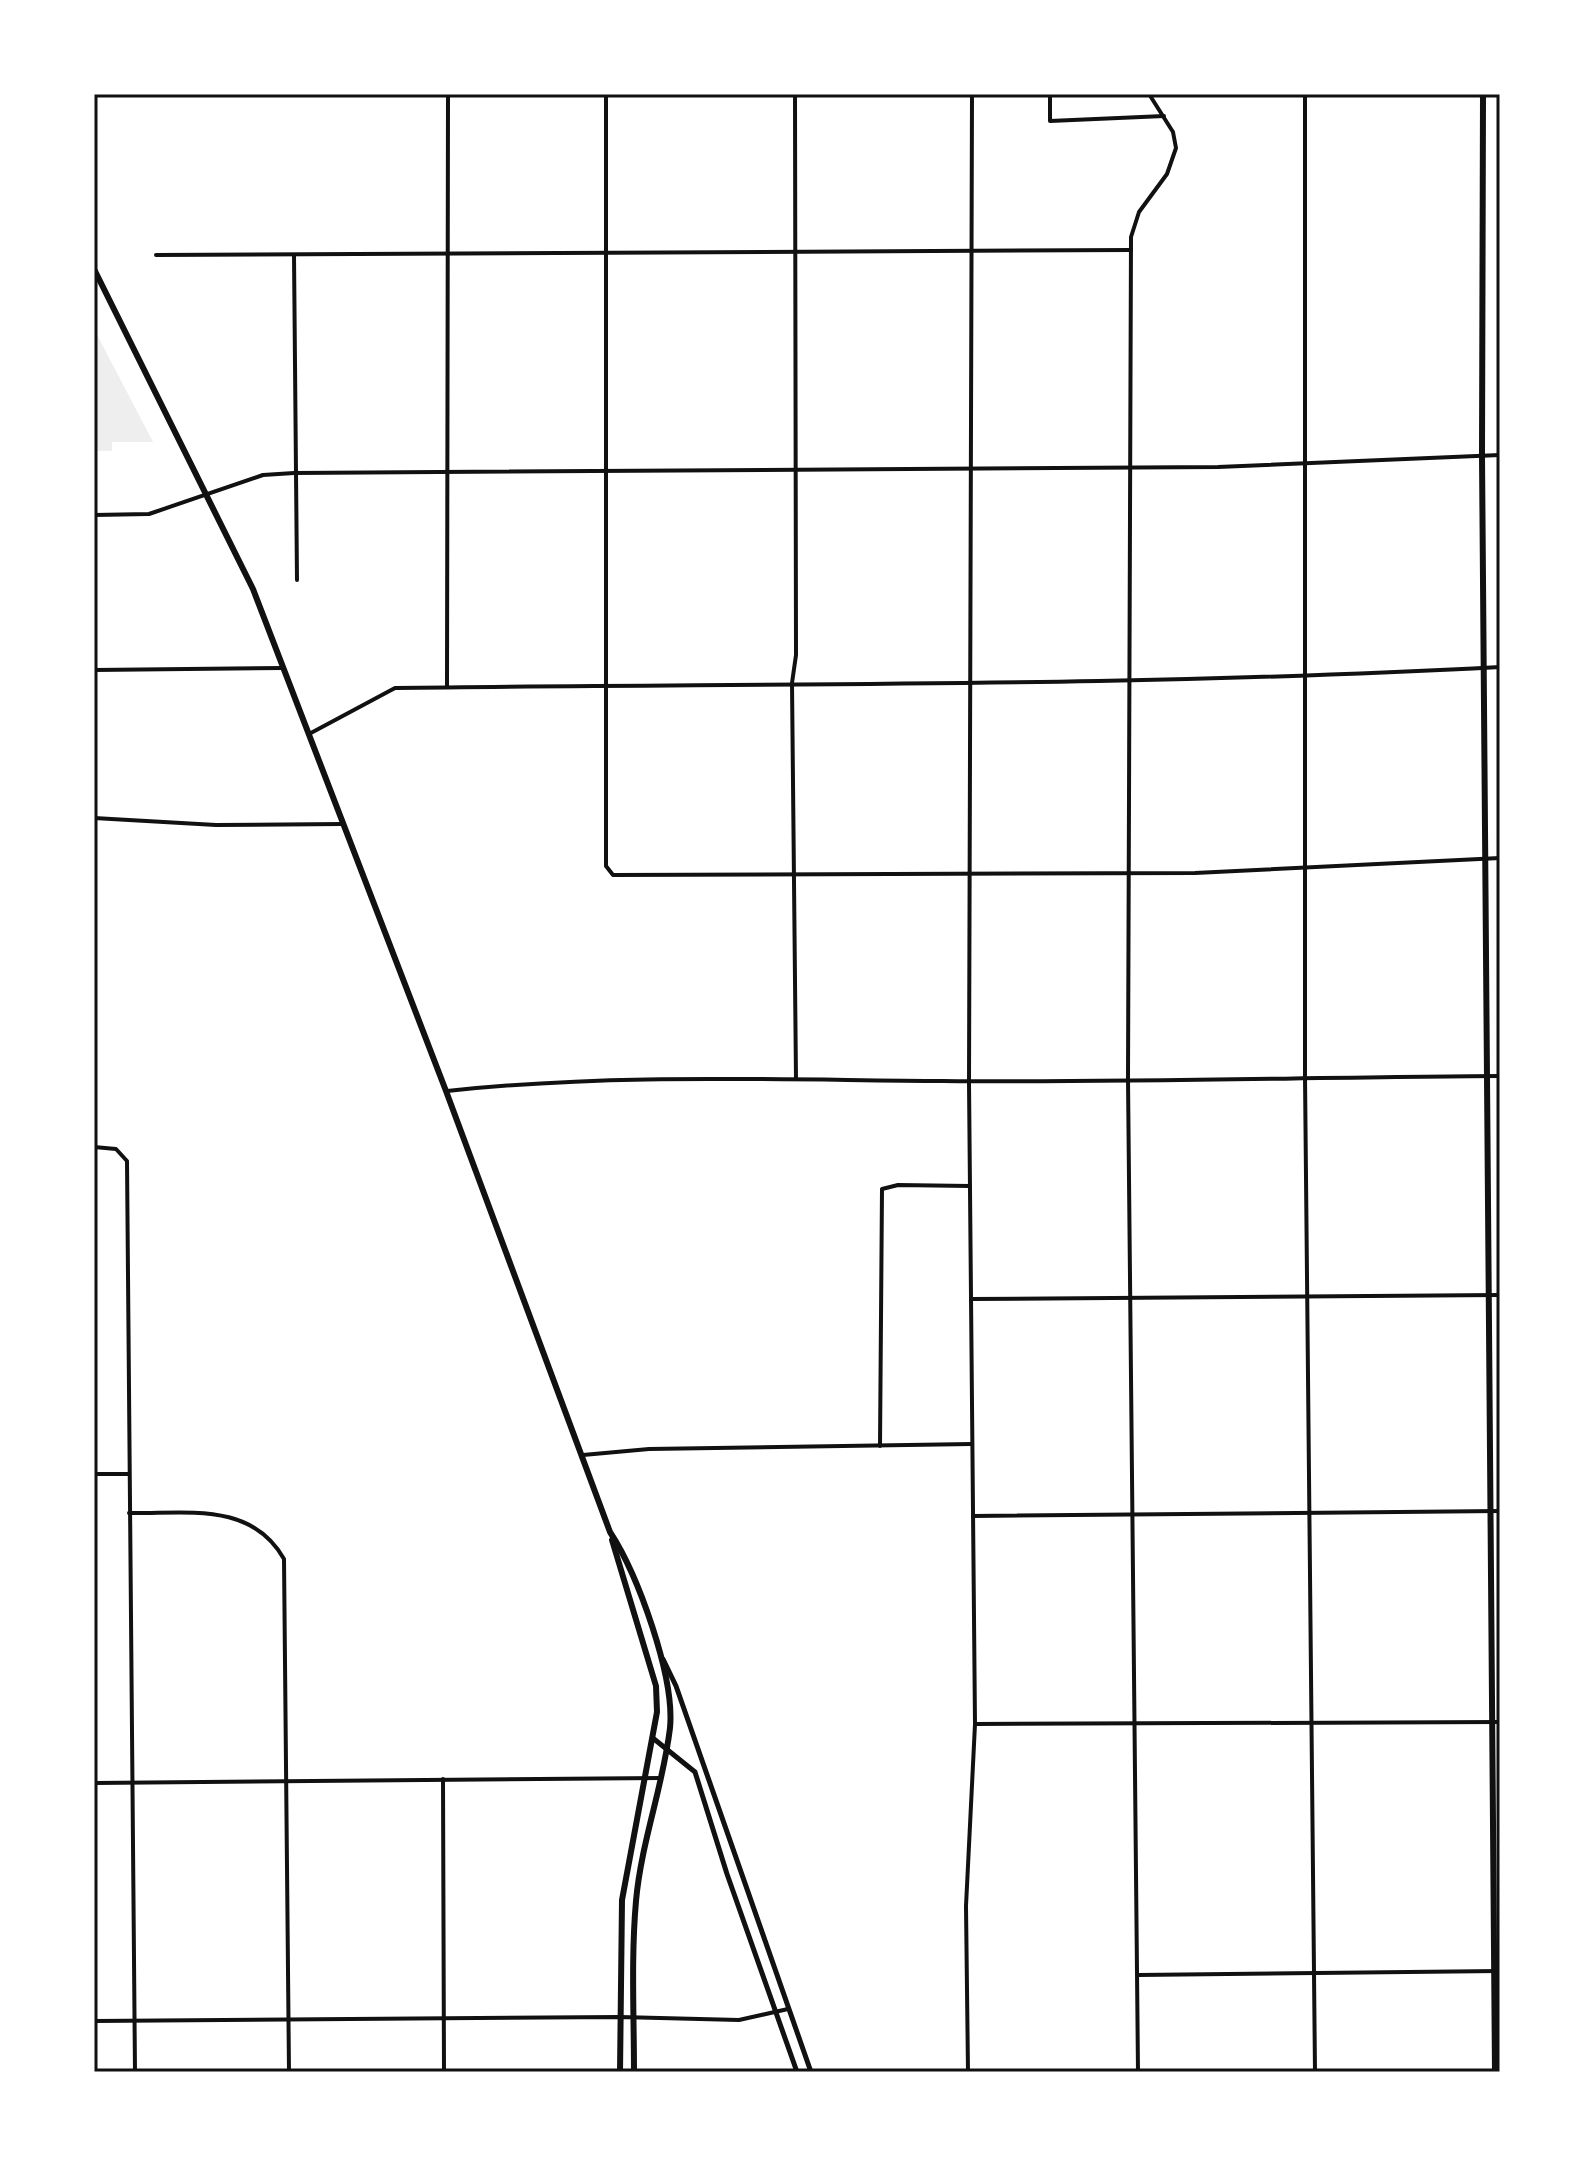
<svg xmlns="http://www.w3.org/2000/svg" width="1594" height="2166" viewBox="0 0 1594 2166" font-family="Karla,sans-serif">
<rect width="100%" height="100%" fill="#fff"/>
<polygon fill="#eee" points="94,329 153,442 112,442 112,451 94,451"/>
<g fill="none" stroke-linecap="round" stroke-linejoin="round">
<g stroke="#111" stroke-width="4">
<polyline points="606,94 606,866 613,875 1195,873 1500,858"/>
<polyline points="795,94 796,655 792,683 796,1079"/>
<polyline points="1050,94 1050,121 1164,116"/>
<polyline points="1305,94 1305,1077 1315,2072"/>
<polyline points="156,255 1131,250"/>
<polyline points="294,255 297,580"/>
<polyline points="94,515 149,514 263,475 294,473 1218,467 1500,455"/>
<polyline points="94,670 283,668"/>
<polyline points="447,687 448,94"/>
<path d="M309 734 395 688C763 683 1132 687 1500 667"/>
<polyline points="94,818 216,825 343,824"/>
<path d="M447 1091C611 1073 778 1080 943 1081 1128 1083 1314 1077 1500 1076"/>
<polyline points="94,1147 116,1149 127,1161 135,2072"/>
<polyline points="971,1299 1500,1295"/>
<polyline points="880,1446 882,1189 898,1185 970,1186"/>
<polyline points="583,1455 649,1449 972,1444"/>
<polyline points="94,1474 128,1474"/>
<path d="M129 1513C186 1514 251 1501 284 1559L289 2072"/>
<polyline points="973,1516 1500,1511"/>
<polyline points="975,1724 1500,1722"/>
<polyline points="443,1779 444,2072"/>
<polyline points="94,1783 661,1778"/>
<polyline points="1138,1975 1500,1971"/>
<polyline points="94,2021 620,2017 739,2020 788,2009"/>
<polyline points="968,2072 966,1906 975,1724 969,1083 972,94"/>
<polyline points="1138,2072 1128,1079 1131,237 1139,212 1167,174 1176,148 1173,132 1149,94"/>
</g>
<g stroke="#111" stroke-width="5">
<polyline points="663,1659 676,1686 811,2072"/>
<polyline points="654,1739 695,1772 727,1874 797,2072"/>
</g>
<g stroke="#111" stroke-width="6">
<polyline points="1483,94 1482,456 1495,2072"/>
<path d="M94 269 253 589 446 1091 610 1532C638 1575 675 1677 670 1728 663 1787 641 1843 636 1901 631 1957 634 2016 634 2072"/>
<polyline points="612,1540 656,1686 657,1712 622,1900 620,2072"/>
</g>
</g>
<rect width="1594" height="2166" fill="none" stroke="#ffffff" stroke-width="192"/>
<rect x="96" y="96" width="1402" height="1974" fill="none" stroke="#111" stroke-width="3"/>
</svg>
